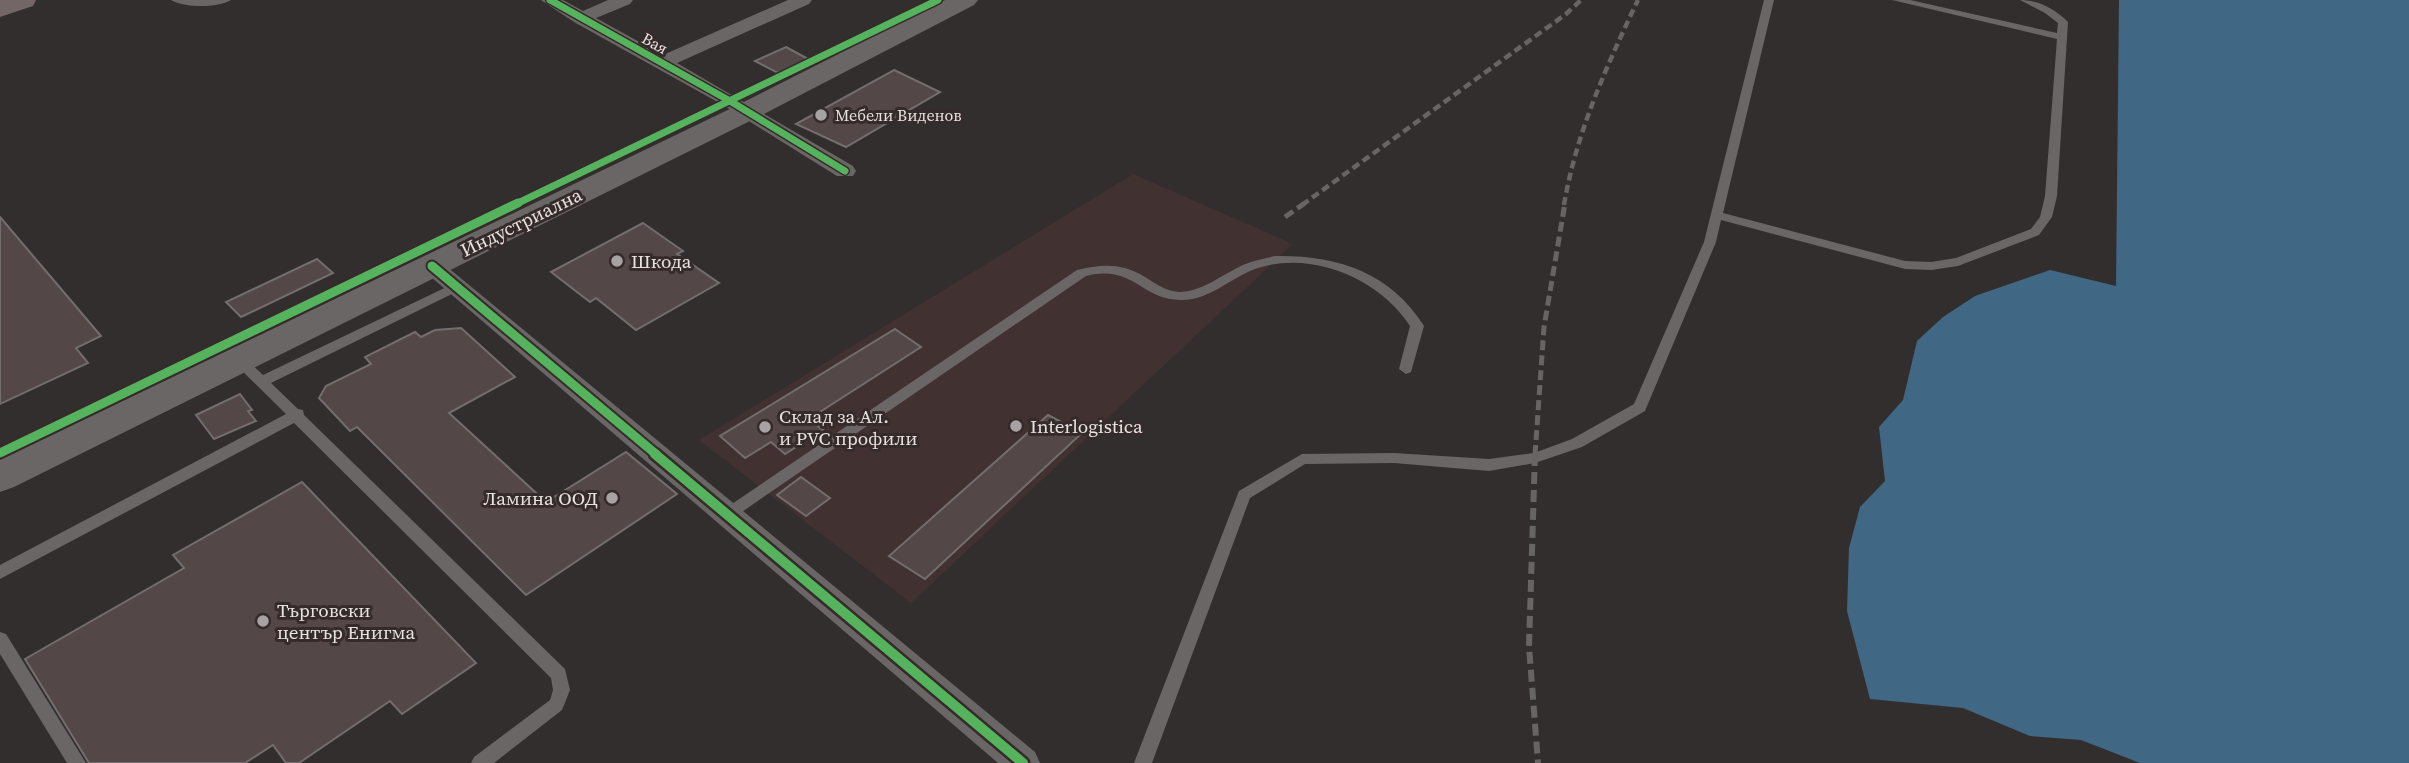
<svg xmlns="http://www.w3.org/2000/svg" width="2409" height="763" viewBox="0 0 2409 763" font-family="'Source Serif 4',serif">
<rect width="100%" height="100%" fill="#332e2e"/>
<polygon fill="#413131" points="1133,174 1293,244 911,603 699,440"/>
<polygon fill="#406884" points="2119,0 2409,0 2409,763 2140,763 2081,740 2030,736 1963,708 1870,699 1847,611 1849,548 1860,507 1885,481 1879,427 1903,400 1917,341 1943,317 1975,296 2050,270 2116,286"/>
<g fill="#534747" stroke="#736e6e" stroke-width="2">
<polygon points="786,47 808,59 778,73 755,61"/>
<polygon points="894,70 940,92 846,147 796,124"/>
<polygon points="0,217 101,336 76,348 88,363 0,404"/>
<polygon points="643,223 683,251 677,254 719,283 636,330 596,298 590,302 551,272"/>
<polygon points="317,259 333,273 241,317 226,302"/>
<polygon points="461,328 515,377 449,413 546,502 626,452 677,494 526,595 357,427 350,431 319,398 326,386 371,364 365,357 415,332 421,337 435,330"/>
<polygon points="895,329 921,347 809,419 823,430 785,454 771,442 745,458 720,436"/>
<polygon points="240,394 252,410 248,411 256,421 214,439 196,415"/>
<polygon points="1048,415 1082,433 925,579 889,556"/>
<polygon points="801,477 830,498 806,516 777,495"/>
<polygon points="302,482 476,663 402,714 390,701 299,763 286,763 273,745 245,763 89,763 25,659 184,568 173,555"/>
</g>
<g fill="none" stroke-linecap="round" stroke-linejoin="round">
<g fill="#6b6666" fill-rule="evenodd">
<path d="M171 0H231C217 8 185 8 171 0Z"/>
<path d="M1764 0H1774L1723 213 1905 261 1931 262 1956 258 2031 229 2040 217 2045 196 2057 39 1892 0H1910L2057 33 2058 23 2045 13 2020 0C2039 0 2055 9 2068 22L2057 196 2052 217 2039 235 1958 266 1931 270 1905 269 1721 220 1716 242 1645 411 1582 447 1535 463 1489 471 1394 463 1305 464 1250 498 1152 763H1134L1239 491 1302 454 1394 453 1489 459 1534 453 1572 439 1634 404 1704 242Z"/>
<path d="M1275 256C1337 255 1390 272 1424 326L1411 372 1406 374 1399 369 1410 326C1380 279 1311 249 1255 269 1230 278 1210 300 1182 300 1141 301 1135 264 1086 276L733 518H723L720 514 723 510 1077 270C1102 264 1122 263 1145 277 1156 284 1166 291 1179 292 1201 292 1220 276 1239 267 1250 261 1263 259 1275 256Z"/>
<polygon points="457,282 463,286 462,289 271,383 298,409 303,410 304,415 565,669 570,690 562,710 494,763 471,763 474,757 550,700 553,690 551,678 294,423 0,579 0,565 286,414 234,363 232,360 234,357 244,357 263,375"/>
<polygon points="0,632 6,634 86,763 67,763 0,654"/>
</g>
<g fill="#6b6666" fill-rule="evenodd">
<polygon points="541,0 563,0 583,11 608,0 633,0 630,4 596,18 663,55 788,0 812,0 809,4 677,63 853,166 856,171 853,176 837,176 723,105 574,22"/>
<polygon points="432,258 440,261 1035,752 1040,763 998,763 424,271 420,266 424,261"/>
</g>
<polygon fill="#6b6666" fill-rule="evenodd" points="945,0 978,0 974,5 756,118 14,487 0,492 0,460 736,106"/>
<polygon fill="#726666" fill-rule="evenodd" points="0,0 36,0 33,6 0,17"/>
<g stroke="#676464" stroke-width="4.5" stroke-dasharray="8 4.5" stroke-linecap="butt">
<polyline points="1302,205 1566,14 1581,0"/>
<path d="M1564 205C1576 133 1607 65 1638 0"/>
</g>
<g stroke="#676464" stroke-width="5" stroke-dasharray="10 5" stroke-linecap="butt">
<polyline points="1285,217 1305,203"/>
<polyline points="1535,455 1544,327 1565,203"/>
</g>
<polyline stroke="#676464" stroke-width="6" stroke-dasharray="12 6" stroke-linecap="butt" points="1535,454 1529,646 1538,763"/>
<defs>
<g id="cycleway-far2">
<polyline points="550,0 730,101 845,171"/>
<polyline points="514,205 938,0"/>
</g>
<g id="cycleway-far1">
<polyline points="432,266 657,455"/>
<polyline points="0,453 518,203"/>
</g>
<polyline id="cycleway" points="655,454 1023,763"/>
</defs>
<use href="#cycleway-far2" stroke="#362b2b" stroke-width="10"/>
<use href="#cycleway-far1" stroke="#362b2b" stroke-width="13"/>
<use href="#cycleway" stroke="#362b2b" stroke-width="15"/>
<use href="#cycleway-far2" stroke="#56b35d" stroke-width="7"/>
<use href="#cycleway-far1" stroke="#56b35d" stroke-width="9"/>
<use href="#cycleway" stroke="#56b35d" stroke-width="10"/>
</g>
<g fill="#a9a2a2" stroke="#362b2b" stroke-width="2.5">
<circle cx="821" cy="115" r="7"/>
<circle cx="617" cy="261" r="7"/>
<circle cx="1016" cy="426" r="7"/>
<circle cx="765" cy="427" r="7"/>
<circle cx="612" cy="498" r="7"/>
<circle cx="263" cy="621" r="7"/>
</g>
<g text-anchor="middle" stroke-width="6" stroke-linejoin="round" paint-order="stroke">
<g font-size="16" fill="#e8e1e1" stroke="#362b2b">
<text transform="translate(655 43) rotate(29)" y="6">Вая</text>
</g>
<g font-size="16" fill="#e8e1e1" stroke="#362b2b" text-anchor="start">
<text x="835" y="121">Мебели Виденов</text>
</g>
<g font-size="19" fill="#e8e1e1" stroke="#362b2b">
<text transform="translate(521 222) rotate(-26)" y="7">Индустриална</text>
</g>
<g font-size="19" fill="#e8e1e1" stroke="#362b2b" text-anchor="start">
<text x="631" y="268">Шкода</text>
<text x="779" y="423">Склад за Ал.<tspan x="779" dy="22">и PVC профили</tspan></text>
<text x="1030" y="433">Interlogistica</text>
<text x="598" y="505" text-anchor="end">Ламина ООД</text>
<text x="277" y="617">Търговски<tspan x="277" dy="22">център Енигма</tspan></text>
</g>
</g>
</svg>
